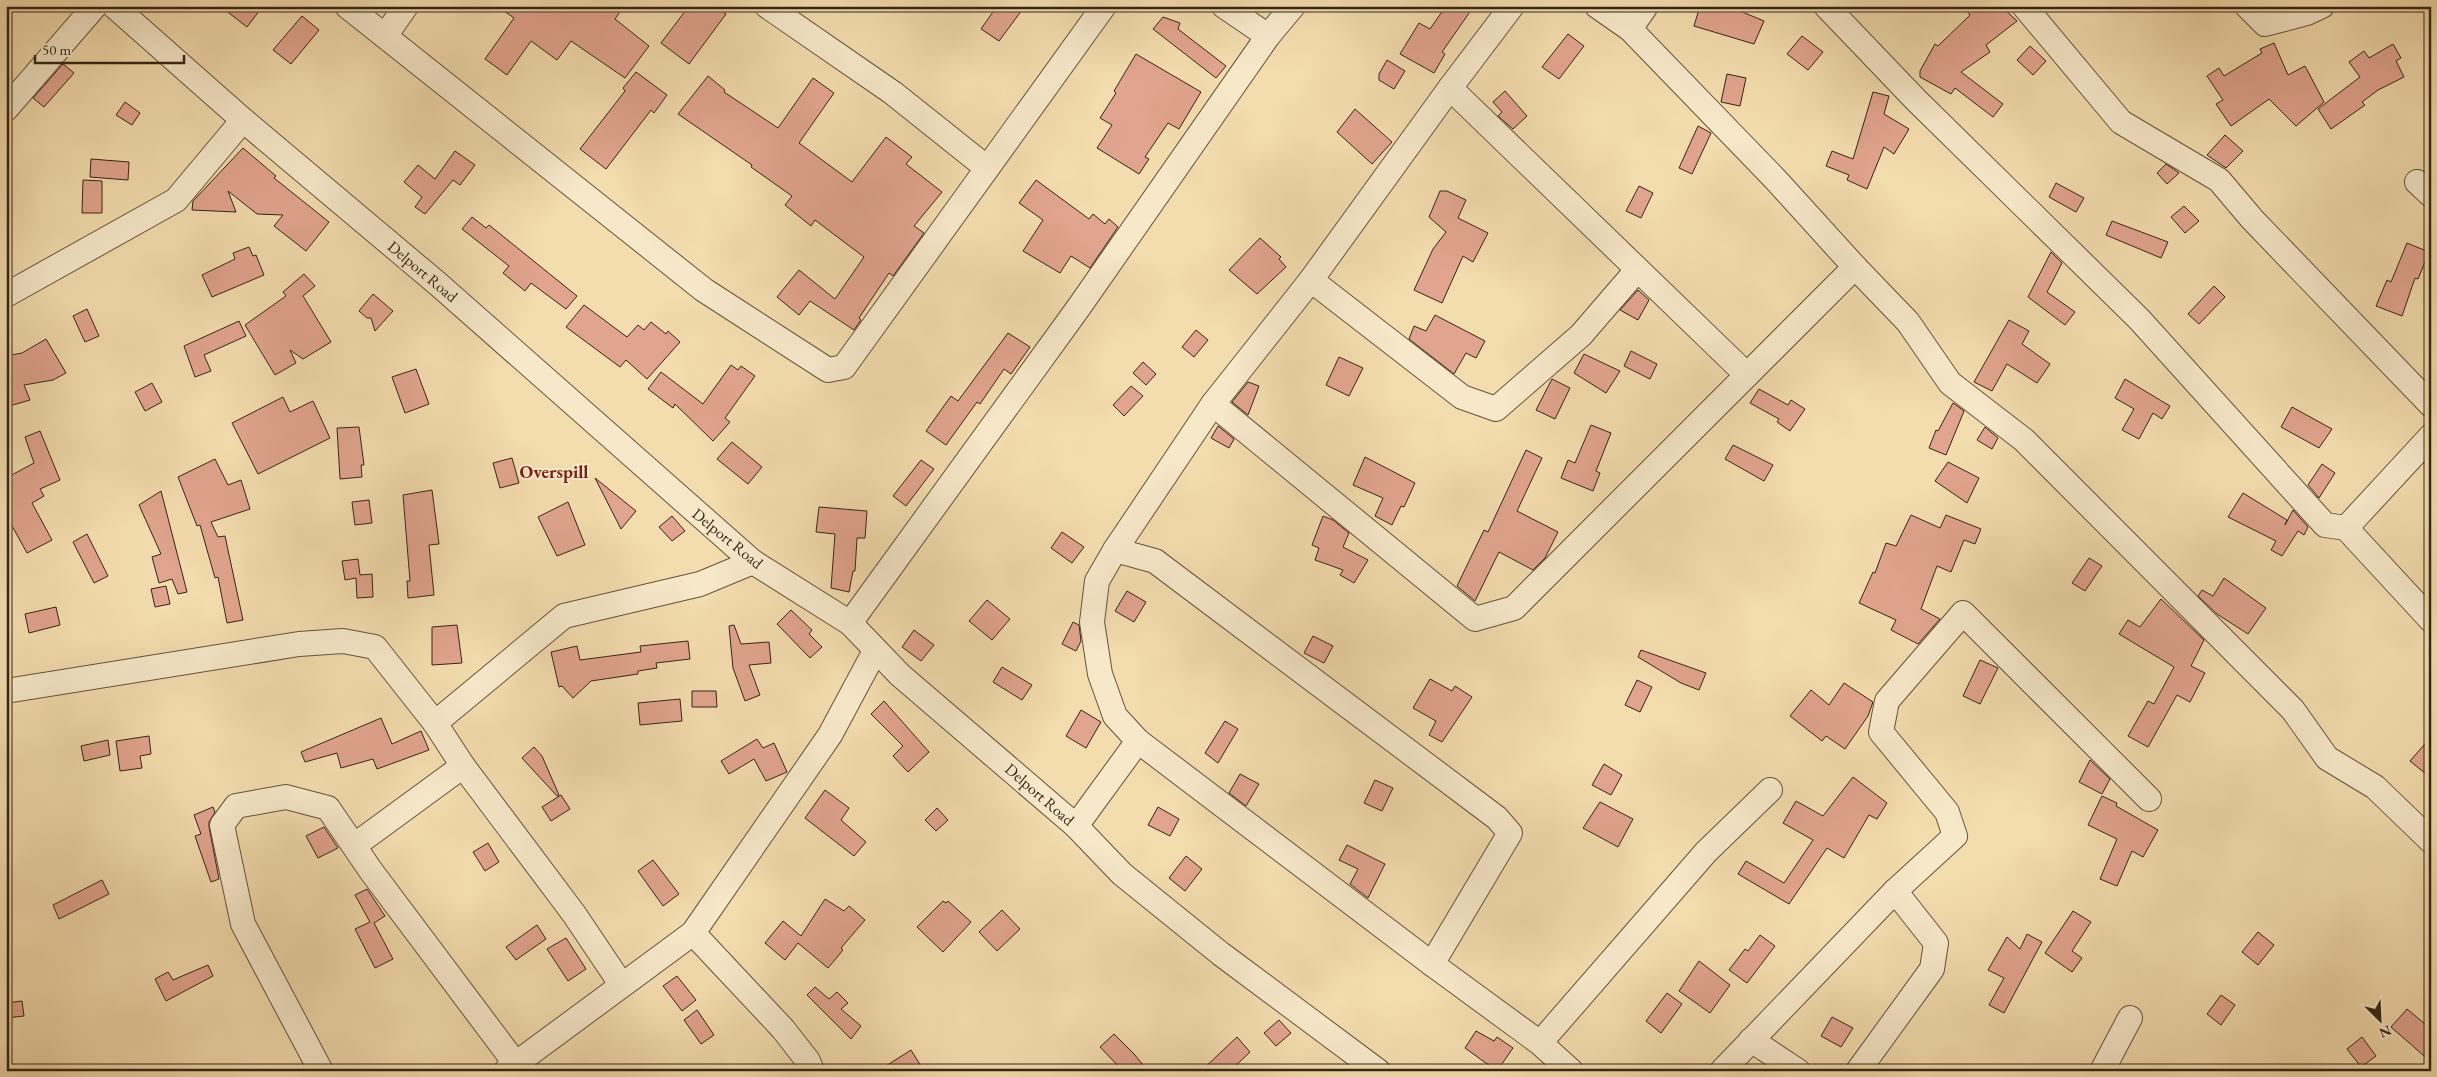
<svg xmlns="http://www.w3.org/2000/svg" width="2437" height="1077" viewBox="0 0 2437 1077" font-family="'EB Garamond',serif">
<rect width="100%" height="100%" fill="#f3dcae"/>
<filter id="stains"><feTurbulence type="fractalNoise" baseFrequency=".004" numOctaves="4"/><feColorMatrix values="0 0 0 0 .2 0 0 0 0 .09 0 0 0 0 .02 0 0 0 .5 -.17"/></filter>
<radialGradient id="worn" r=".72"><stop offset=".6" stop-color="#630" stop-opacity="0"/><stop offset="1" stop-color="#630" stop-opacity=".3"/></radialGradient>
<g fill="#e1a48e" stroke="#342616">
<polygon points="220,6 263,6 247,27"/>
<polygon points="497,6 624,6 615,19 649,46 625,78 571,41 557,60 531,41 507,75 485,59 514,18"/>
<polygon points="689,6 715,6 726,14 689,64 661,43"/>
<polygon points="997,6 1025,6 999,41 981,29"/>
<polygon points="1446,6 1474,6 1442,52 1445,54 1434,73 1400,54 1419,23 1430,29"/>
<polygon points="1700,6 1728,6 1764,21 1754,44 1694,26"/>
<polygon points="1963,6 2001,6 2017,21 1986,45 1990,52 1961,72 2003,104 1993,117 1955,88 1951,94 1920,77 1920,71 1935,44 1938,46 1970,15"/>
<polygon points="302,16 319,30 291,64 273,50"/>
<polygon points="1163,17 1180,23 1178,29 1226,66 1216,78 1153,29"/>
<polygon points="1568,34 1584,46 1559,79 1542,67"/>
<polygon points="1802,36 1823,52 1808,70 1787,54"/>
<polygon points="2274,43 2288,75 2305,66 2324,102 2296,126 2269,99 2231,126 2216,104 2223,100 2207,76 2219,68 2224,76 2262,53 2260,49"/>
<polygon points="2393,44 2401,58 2396,61 2404,77 2378,90 2362,102 2365,105 2331,129 2318,109 2360,77 2349,62 2364,51 2369,58"/>
<polygon points="2030,46 2046,61 2033,75 2017,60"/>
<polygon points="1136,54 1201,92 1179,129 1168,123 1145,157 1149,159 1139,174 1097,148 1112,125 1100,118 1116,93 1114,91"/>
<polygon points="1387,60 1405,71 1394,89 1379,80 1379,74"/>
<polygon points="63,64 74,73 44,107 33,98"/>
<polygon points="636,72 667,95 654,113 651,110 606,169 580,149 625,91 623,88"/>
<polygon points="1727,74 1746,78 1740,106 1721,102"/>
<polygon points="708,76 725,90 724,92 778,128 813,78 834,93 799,143 852,182 886,137 912,157 906,164 942,192 914,226 924,233 893,276 889,273 859,318 861,320 854,330 810,301 799,315 777,297 799,270 835,299 864,257 815,220 811,226 785,205 792,196 751,167 752,165 678,114"/>
<polygon points="1505,91 1527,116 1513,129 1498,116 1502,112 1493,102"/>
<polygon points="1873,92 1889,96 1884,114 1909,129 1894,154 1884,147 1867,189 1847,180 1849,175 1826,166 1832,151 1853,159"/>
<polygon points="125,102 140,113 132,125 116,115"/>
<polygon points="1355,109 1392,142 1372,164 1337,132"/>
<polygon points="1698,126 1711,133 1692,174 1679,168"/>
<polygon points="2225,135 2243,151 2226,168 2207,155"/>
<polygon points="243,148 276,176 274,178 329,222 306,251 274,226 283,215 257,214 228,191 236,212 192,210 193,201"/>
<polygon points="455,151 475,165 460,185 453,180 425,214 415,207 422,197 404,182 418,165 435,179"/>
<polygon points="91,159 129,162 128,180 90,177"/>
<polygon points="2166,164 2179,173 2167,184 2157,173"/>
<polygon points="83,180 102,181 102,213 82,213"/>
<polygon points="1036,180 1089,219 1093,214 1105,224 1109,219 1118,227 1090,268 1071,256 1060,273 1023,251 1043,220 1019,203"/>
<polygon points="2056,183 2084,198 2076,212 2049,197"/>
<polygon points="1639,186 1653,193 1641,218 1626,211"/>
<polygon points="1440,191 1447,191 1466,200 1458,218 1488,233 1473,262 1463,256 1442,303 1414,290 1433,249 1446,232 1429,217"/>
<polygon points="2184,206 2199,221 2185,233 2171,217"/>
<polygon points="472,217 486,228 489,225 577,296 566,309 531,283 525,291 503,273 509,266 462,229"/>
<polygon points="2112,221 2168,242 2161,258 2106,235"/>
<polygon points="1260,238 1281,257 1279,259 1286,267 1257,294 1229,270"/>
<polygon points="2407,243 2429,252 2418,279 2415,278 2402,316 2376,306 2387,280 2391,282"/>
<polygon points="249,247 253,256 256,255 264,275 212,297 202,275 235,259 233,253"/>
<polygon points="2051,252 2062,263 2047,292 2075,312 2065,325 2028,297"/>
<polygon points="304,274 315,286 303,296 331,342 303,359 290,350 296,363 275,375 245,325 286,296 283,292"/>
<polygon points="2214,286 2225,297 2199,324 2188,314"/>
<polygon points="1638,290 1649,300 1638,320 1620,310"/>
<polygon points="373,294 393,311 375,331 371,318 367,318 359,311"/>
<polygon points="584,305 627,337 638,325 644,330 651,322 666,334 668,331 680,342 647,379 626,360 620,367 566,327"/>
<polygon points="87,309 99,336 85,342 73,316"/>
<polygon points="1435,315 1485,341 1476,358 1466,353 1454,374 1409,339 1414,326 1426,331"/>
<polygon points="2009,320 2029,331 2022,344 2050,364 2037,383 2007,364 1992,391 1974,382"/>
<polygon points="239,321 246,336 204,355 211,371 195,377 184,346"/>
<polygon points="1196,330 1208,340 1194,357 1182,347"/>
<polygon points="1008,333 1030,347 1011,374 1004,369 980,404 977,402 946,445 926,431 951,396 958,401"/>
<polygon points="46,339 66,373 53,380 24,385 30,400 6,407 6,344 11,355 22,353"/>
<polygon points="1631,351 1657,364 1650,379 1624,366"/>
<polygon points="1584,354 1620,371 1606,393 1574,373"/>
<polygon points="1339,357 1363,368 1349,396 1326,385"/>
<polygon points="1143,362 1156,374 1146,385 1133,373"/>
<polygon points="731,365 738,370 741,366 755,376 725,418 730,422 713,441 675,404 673,408 648,389 661,372 703,404"/>
<polygon points="416,369 429,404 405,413 392,377"/>
<polygon points="1552,379 1570,388 1555,419 1536,410"/>
<polygon points="2125,379 2170,406 2162,419 2153,413 2139,439 2122,430 2134,409 2115,398"/>
<polygon points="1248,382 1259,386 1248,415 1232,402"/>
<polygon points="152,383 162,402 145,411 135,392"/>
<polygon points="1131,386 1143,396 1124,416 1113,405"/>
<polygon points="1759,389 1788,405 1791,400 1805,409 1790,431 1777,422 1779,419 1750,403"/>
<polygon points="283,397 290,412 313,401 330,438 258,474 232,423"/>
<polygon points="1953,403 1964,411 1946,455 1929,448 1936,430 1938,431"/>
<polygon points="2292,407 2332,429 2319,448 2281,427"/>
<polygon points="1591,425 1611,433 1596,471 1600,473 1593,491 1561,478 1568,460 1575,463"/>
<polygon points="1218,426 1234,439 1229,448 1211,438"/>
<polygon points="359,427 364,465 361,465 362,477 340,479 337,428"/>
<polygon points="1985,427 1998,438 1992,449 1977,440"/>
<polygon points="40,431 60,480 40,489 44,496 32,503 52,540 27,553 6,515 6,478 34,463 25,437"/>
<polygon points="732,442 762,467 748,484 717,459"/>
<polygon points="1733,445 1773,465 1764,481 1725,459"/>
<polygon points="1526,450 1542,458 1517,511 1558,532 1545,558 1533,570 1499,552 1475,601 1457,586 1484,530 1488,532"/>
<polygon points="1365,457 1415,483 1404,507 1401,506 1392,525 1375,516 1383,498 1353,485"/>
<polygon points="512,458 519,483 500,488 493,463"/>
<polygon points="215,459 228,485 241,480 250,509 211,522 218,537 225,536 243,620 227,623 218,577 215,578 200,525 197,526 178,477"/>
<polygon points="921,460 934,469 906,506 893,496"/>
<polygon points="1948,462 1979,478 1967,503 1935,481"/>
<polygon points="2322,464 2335,473 2319,498 2308,485"/>
<polygon points="595,478 636,511 621,529"/>
<polygon points="432,490 439,544 429,545 434,595 408,598 407,581 410,581 403,495"/>
<polygon points="161,491 187,592 178,594 172,579 159,583 152,557 161,554 139,505"/>
<polygon points="2243,493 2287,520 2285,525 2293,510 2308,527 2304,535 2298,531 2282,556 2271,550 2276,541 2228,517"/>
<polygon points="369,500 372,523 355,525 352,502"/>
<polygon points="568,502 585,545 557,556 538,517"/>
<polygon points="819,507 867,511 865,538 857,538 855,571 853,571 849,592 831,588 835,534 816,532"/>
<polygon points="1911,515 1940,528 1946,515 1981,529 1975,544 1964,540 1951,572 1937,566 1921,609 1940,619 1918,644 1891,630 1896,620 1859,603 1873,572 1875,573 1886,543 1896,546"/>
<polygon points="672,516 685,531 672,541 659,527"/>
<polygon points="1323,516 1333,520 1349,533 1343,547 1368,560 1354,583 1340,575 1343,570 1315,560 1319,548 1312,545"/>
<polygon points="1062,532 1084,547 1072,563 1051,548"/>
<polygon points="87,534 108,576 94,583 73,542"/>
<polygon points="2089,558 2102,566 2085,591 2072,583"/>
<polygon points="358,559 360,575 372,574 373,597 357,598 356,578 345,580 342,561"/>
<polygon points="2224,578 2266,608 2248,634 2217,614 2198,596 2202,590 2213,596"/>
<polygon points="166,586 170,604 155,607 151,589"/>
<polygon points="1127,591 1146,602 1134,622 1115,611"/>
<polygon points="2161,599 2204,640 2191,666 2205,673 2190,702 2177,695 2148,747 2128,736 2148,701 2154,704 2174,667 2119,634 2128,620 2140,627"/>
<polygon points="987,600 1010,619 992,640 969,621"/>
<polygon points="56,607 60,625 29,633 25,614"/>
<polygon points="791,610 812,630 809,634 822,647 810,658 777,624"/>
<polygon points="1073,622 1079,625 1081,641 1076,651 1062,644"/>
<polygon points="457,625 462,663 432,665 432,627"/>
<polygon points="734,625 741,644 769,642 771,663 749,665 760,695 745,701 733,668 729,626"/>
<polygon points="914,630 934,645 921,661 902,647"/>
<polygon points="1313,636 1333,646 1324,663 1304,653"/>
<polygon points="688,641 690,659 656,663 657,668 638,671 638,674 591,681 573,698 562,686 559,687 551,652 577,646 580,660 641,652 640,646"/>
<polygon points="1641,650 1706,673 1699,690 1681,683 1638,657"/>
<polygon points="1980,660 1998,668 1980,704 1963,696"/>
<polygon points="1002,667 1032,685 1022,700 993,682"/>
<polygon points="1430,679 1452,691 1455,686 1472,697 1442,742 1429,735 1436,721 1413,708"/>
<polygon points="1637,680 1652,687 1640,712 1625,705"/>
<polygon points="1844,683 1873,702 1868,716 1845,749 1826,736 1822,741 1790,716 1811,690 1829,705"/>
<polygon points="692,691 716,691 717,707 692,707"/>
<polygon points="680,699 682,721 640,725 638,703"/>
<polygon points="884,701 929,752 908,772 893,756 903,746 871,714"/>
<polygon points="1081,710 1101,722 1086,748 1066,736"/>
<polygon points="381,718 392,744 421,731 429,750 377,769 373,759 341,768 337,753 305,762 301,752"/>
<polygon points="1225,721 1238,729 1218,763 1205,753"/>
<polygon points="149,736 151,754 140,756 142,768 120,771 116,741"/>
<polygon points="2431,737 2431,778 2410,761"/>
<polygon points="757,739 763,748 774,743 787,772 766,781 754,759 729,774 721,761"/>
<polygon points="108,740 110,755 84,761 81,746"/>
<polygon points="534,747 542,756 559,795 557,796 522,758"/>
<polygon points="2090,760 2110,779 2102,794 2079,782"/>
<polygon points="1604,764 1622,775 1611,795 1592,785"/>
<polygon points="1240,774 1259,784 1246,806 1229,793"/>
<polygon points="1853,777 1887,803 1877,819 1869,815 1844,858 1827,848 1789,904 1738,874 1746,861 1784,883 1813,840 1783,823 1796,801 1823,816"/>
<polygon points="1375,780 1393,788 1382,811 1364,803"/>
<polygon points="825,790 849,808 841,820 866,842 854,856 805,818"/>
<polygon points="561,795 570,809 551,821 542,807"/>
<polygon points="2102,796 2117,803 2116,806 2158,830 2143,857 2132,851 2117,886 2100,879 2117,839 2088,825"/>
<polygon points="1600,802 1633,819 1618,847 1583,828"/>
<polygon points="213,807 215,812 209,822 209,827 219,879 211,882 195,836 201,834 194,815"/>
<polygon points="1158,807 1179,819 1170,836 1148,825"/>
<polygon points="937,808 948,820 936,831 925,820"/>
<polygon points="324,827 338,848 318,858 306,836"/>
<polygon points="488,843 499,862 485,871 473,852"/>
<polygon points="1347,845 1385,864 1368,898 1350,884 1358,869 1339,860"/>
<polygon points="1186,856 1202,869 1185,891 1169,878"/>
<polygon points="653,860 679,894 663,906 638,871"/>
<polygon points="102,880 109,894 59,919 53,905"/>
<polygon points="367,889 385,916 374,923 393,959 375,968 355,929 370,922 355,895"/>
<polygon points="825,899 844,911 849,906 865,920 841,948 843,950 828,968 798,943 785,960 765,943 783,921 801,936"/>
<polygon points="943,901 946,903 948,901 971,922 943,952 917,927"/>
<polygon points="1002,910 1020,929 997,951 979,932"/>
<polygon points="2073,911 2091,922 2072,951 2082,958 2072,972 2045,953"/>
<polygon points="537,925 546,939 516,960 506,947"/>
<polygon points="2258,932 2274,945 2258,965 2242,952"/>
<polygon points="2027,934 2042,942 2004,1013 1989,1005 2004,978 1988,970 2007,937 2020,949"/>
<polygon points="1760,935 1775,946 1747,983 1729,970 1745,949 1748,951"/>
<polygon points="566,938 586,969 568,981 547,949"/>
<polygon points="1699,961 1730,985 1710,1013 1679,991"/>
<polygon points="208,965 213,976 166,1001 155,979 168,972 173,980"/>
<polygon points="677,976 696,1000 682,1011 663,986"/>
<polygon points="815,987 829,999 837,992 848,1003 841,1009 861,1026 851,1039 807,995"/>
<polygon points="1667,993 1682,1004 1661,1033 1646,1021"/>
<polygon points="2221,995 2235,1005 2221,1025 2207,1014"/>
<polygon points="22,1001 24,1016 6,1018 6,1003"/>
<polygon points="2407,1009 2431,1029 2431,1062 2391,1027"/>
<polygon points="697,1010 714,1035 701,1044 684,1020"/>
<polygon points="1832,1017 1853,1028 1841,1047 1821,1036"/>
<polygon points="1279,1020 1291,1033 1276,1046 1264,1033"/>
<polygon points="1476,1031 1494,1041 1497,1037 1513,1048 1497,1071 1465,1048"/>
<polygon points="1114,1034 1134,1054 1148,1071 1123,1071 1100,1047"/>
<polygon points="1237,1037 1250,1052 1230,1071 1201,1071"/>
<polygon points="2362,1037 2376,1056 2361,1067 2347,1049"/>
<polygon points="911,1050 924,1071 878,1071"/>
</g>
<g fill="none" stroke-linecap="round" stroke-linejoin="round">
<defs>
<g id="minor">
<polyline points="114,6 243,120 438,284 753,562 850,623 900,675 1076,826 1122,874 1221,954 1378,1071"/>
<polyline points="347,6 704,290 828,370 844,367 1104,6"/>
<polyline points="767,6 893,93 987,168"/>
<polyline points="1224,6 1268,36"/>
<polyline points="1512,6 1450,88 1311,280 1213,404 1115,550 1097,581 1092,622 1100,674 1115,716 1138,741 1432,964 1540,1043 1571,1071"/>
<polyline points="1597,6 1630,29 1776,180 1855,267 1908,322 1950,383 2024,440 2293,710 2327,758 2375,787 2431,841"/>
<polyline points="1826,6 1916,100 2139,319 2325,525 2346,528 2431,620"/>
<polyline points="2024,6 2121,122 2219,180 2252,219 2431,405"/>
<polyline points="2247,6 2265,24 2307,13 2322,6"/>
<polyline points="1630,29 1646,6"/>
<polyline points="385,36 406,6"/>
<polyline points="1450,88 1747,375"/>
<polyline points="6,109 95,6"/>
<polyline points="2417,182 2431,195"/>
<polyline points="1311,280 1462,397 1496,409 1581,335 1637,270"/>
<polyline points="6,295 176,200 243,120"/>
<polyline points="1213,404 1475,619 1514,608 1855,267"/>
<polyline points="2346,528 2431,436"/>
<polyline points="1115,550 1155,561 1497,818 1510,833 1432,964"/>
<polyline points="850,623 1079,307 1268,36 1293,6"/>
<polyline points="6,691 299,644 343,641 375,647 435,723 463,766 574,914 621,984"/>
<polyline points="435,723 564,616 700,584 753,562"/>
<polyline points="1076,826 1138,741"/>
<polyline points="355,845 463,766"/>
<polyline points="693,933 783,1029 808,1061 812,1071"/>
<polyline points="1751,1040 1798,1071"/>
<polyline points="1540,1043 1706,852 1770,790"/>
<polyline points="321,1071 243,924 222,825 236,806 286,797 328,808 371,871 515,1063"/>
<polyline points="506,1071 693,933 830,735 875,651"/>
<polyline points="1722,1071 1895,891 1955,836 1947,812 1881,732 1887,701 1963,613 2149,799"/>
<polyline points="1858,1071 1932,969 1936,943 1895,891"/>
<polyline points="2102,1071 2130,1018"/>
</g>
</defs>
<use href="#minor" stroke="#64543c" stroke-width="26"/>
<use href="#minor" stroke="#f7e8ca" stroke-width="24"/>
</g>
<g text-anchor="middle" stroke-width="4" stroke-linejoin="round" paint-order="stroke">
<g font-size="16" fill="#342616" stroke="#f7e8ca">
<text transform="translate(423 271) rotate(40)" y="6">Delport Road</text>
<text transform="translate(728 538) rotate(39)" y="6">Delport Road</text>
<text transform="translate(1040 794) rotate(41)" y="6">Delport Road</text>
</g>
<g font-size="18" font-weight="bold" fill="#7a1f14" stroke="#f7e8ca">
<text x="554" y="478">Overspill</text>
</g>
</g>
<rect width="2437" height="1077" fill="none" stroke="#f3dcae" stroke-width="25"/>
<rect x="8" y="8" width="2422" height="1062" fill="none" stroke="#342616" stroke-width="2.5"/>
<rect x="12" y="12" width="2412" height="1052" fill="none" stroke="#342616"/>
<g transform="translate(2380 1020) rotate(156)" stroke="#f7e8ca" stroke-width="4" paint-order="stroke">
<path d="M0-4L9 19L0 12L-9 19Z" fill="#342616"/>
<text y="-8" font-size="14" font-weight="bold" text-anchor="middle" fill="#342616">N</text>
</g>
<path d="M35 55v8h149v-8" fill="none" stroke="#342616" stroke-width="2.5"/>
<text x="42" y="55" font-size="15" fill="#342616" stroke="#f7e8ca" stroke-width="4" paint-order="stroke">50 m</text>
<rect width="100%" height="100%" filter="url(#stains)"/>
<rect width="100%" height="100%" fill="url(#worn)"/>
</svg>
